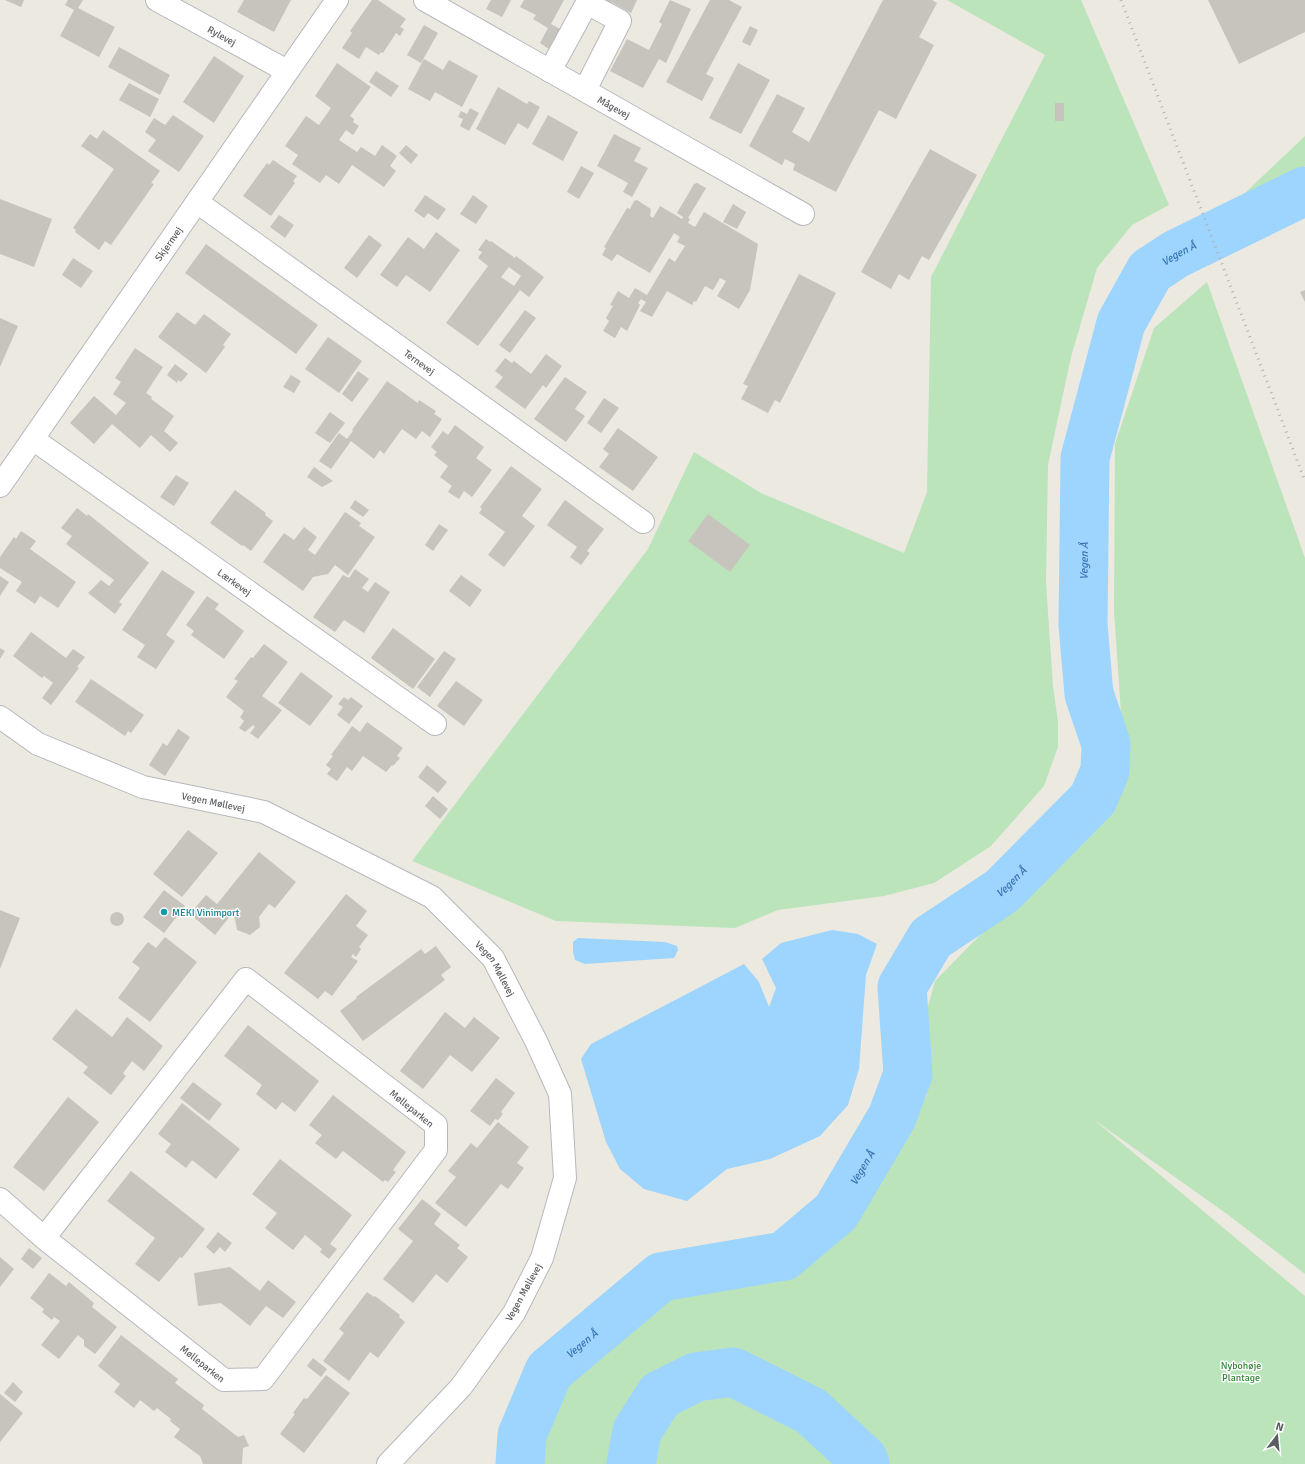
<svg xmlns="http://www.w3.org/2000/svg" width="1305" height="1464" viewBox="0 0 1305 1464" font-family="Signika,sans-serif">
<rect width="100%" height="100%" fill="#ece9e0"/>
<g fill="#bbe4bb">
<polygon points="947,0 1081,0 1169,205 1132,225 1097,268 1071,357 1048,465 1046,583 1053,686 1058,722 1058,747 1044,786 991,846 934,883 884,896 778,910 735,928 556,921 412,861 648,549 694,452 761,493 904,553 927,492 931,277 1045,55"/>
<polygon points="1305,136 1305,166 1224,213"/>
<polygon points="1207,282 1305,558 1305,1274 1227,1214 1093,1119 1305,1296 1305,1464 883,1464 880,1455 780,1374 730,1361 669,1376 632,1405 619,1441 616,1464 534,1464 533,1453 562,1381 660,1294 787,1276 816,1260 927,1095 924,1021 935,981 1110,803 1120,783 1123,742 1114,611 1115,444 1154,328"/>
<polygon points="712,1384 732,1389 787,1414 839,1464 642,1464 650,1425 664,1406"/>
</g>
<g fill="#9dd5ff">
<polygon points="832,930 858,934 877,944 866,975 859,1069 848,1105 820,1136 770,1159 727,1169 687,1201 644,1189 620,1169 606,1142 581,1059 591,1044 744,964 759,982 769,1007 776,988 762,959 781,943"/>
<polygon points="578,938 665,942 677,946 678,950 674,958 585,964 575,960 573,952 573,942"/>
</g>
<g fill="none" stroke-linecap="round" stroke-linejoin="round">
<polyline stroke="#9dd5ff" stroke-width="29" points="515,1464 522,1435"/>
<g stroke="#9dd5ff" stroke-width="49">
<path id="s1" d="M520 1464 522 1435 549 1371 661 1277 784 1256 836 1212 892 1117 908 1074 902 987 931 938 1002 891 1093 799 1105 771 1106 744 1089 694 1083 625 1085 458 1121 323 1150 271 1176 254 1305 191"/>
<polyline points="631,1464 637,1431 660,1395 696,1377 733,1372 811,1411 863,1459 865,1464"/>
</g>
</g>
<g fill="#c7c4bd" fill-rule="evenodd">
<polygon points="5,0 24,0 21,7"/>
<polygon points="68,0 83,0 78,8 115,27 99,57 60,36 74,10 65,5"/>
<polygon points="244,0 291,0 274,32 237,12"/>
<polygon points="372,0 378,0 406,19 400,27 404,29 400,36 396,33 383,53 381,52 379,55 366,47 359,59 342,48 352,33 350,31"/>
<polygon points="491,0 511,0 502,17 486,9"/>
<polygon points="524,0 564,0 551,24 560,29 549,49 540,43 548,28 533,19 536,15 520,7"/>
<polygon points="601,0 637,0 631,13 611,2 609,5"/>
<polygon points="670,0 691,9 666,63 659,59 643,88 610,71 627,39 649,50 662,24 659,22"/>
<polygon points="710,0 729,0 742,7 706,74 714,78 702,101 666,82"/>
<polygon points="883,0 932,0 937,3 919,37 934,45 896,119 879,110 836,192 793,170 795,164 785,159 782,165 749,146 777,94 805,108 792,132 809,142"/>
<polygon points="1208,0 1305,0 1305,32 1239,64"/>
<polygon points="424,25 438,33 421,63 407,55"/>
<polygon points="750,26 758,30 750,46 742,42"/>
<polygon points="119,47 170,75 160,95 108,67"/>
<polygon points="214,56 244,76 214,123 183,102"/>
<polygon points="424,59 443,70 449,60 478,76 462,107 435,92 430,101 408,89"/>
<polygon points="337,63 371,87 350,116 354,119 353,122 359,126 353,135 346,130 339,140 357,152 361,147 375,156 382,145 397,156 390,166 396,171 384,187 352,165 339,184 326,175 320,183 292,164 298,155 285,146 306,116 319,125 331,108 315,96"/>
<polygon points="738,63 770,80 741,134 709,118"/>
<polygon points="376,71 399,86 391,97 369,82"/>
<polygon points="129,83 159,99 150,117 119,100"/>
<polygon points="498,87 527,104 529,101 540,107 528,129 518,123 505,145 476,129"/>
<rect x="1055" y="103" width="9" height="18"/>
<polygon points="470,108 479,113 469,131 460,126 463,119 458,117 461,111 467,114"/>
<polygon points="173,115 204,136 179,172 148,151 156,140 145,132 154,118 165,125"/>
<polygon points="548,115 578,132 563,161 532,144"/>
<polygon points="103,130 160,171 151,183 154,184 111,245 105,241 99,250 75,232 76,230 73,228 114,169 81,146 90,134 97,139"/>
<polygon points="614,134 641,148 634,161 648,168 632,197 623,192 628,183 597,166"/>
<polygon points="406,145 418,155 411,164 399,153"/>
<polygon points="930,149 977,175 929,260 922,256 909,280 899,274 891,289 861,272"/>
<polygon points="273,160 297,176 293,181 295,183 271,216 243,196 267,163 269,165"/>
<polygon points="581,166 594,173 579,199 567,192"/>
<polygon points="697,183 706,188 688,218 690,219 688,223 695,227 704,212 758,244 750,290 739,309 717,296 726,281 720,278 713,290 705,286 696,302 694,301 692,305 667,291 652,317 640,311 646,302 641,299 638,303 640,305 627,331 621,327 615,338 603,331 609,321 606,318 613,306 610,305 618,291 629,298 635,288 647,295 669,258 675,262 685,246 677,242 680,237 674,233 650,273 617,254 612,261 602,255 606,248 604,247 627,208 630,209 634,201 637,200 651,209 650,216 653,218 660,206 682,219 683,217 677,213 694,184"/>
<polygon points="425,195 446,209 438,220 428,213 424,218 414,211"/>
<polygon points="473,195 488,206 476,224 460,214"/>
<polygon points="0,199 52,219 34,267 0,254"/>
<polygon points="733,204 746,212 737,229 723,222"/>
<polygon points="279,215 294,225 285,238 270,227"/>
<polygon points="436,232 460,250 430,292 406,275 397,287 380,275 408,237 424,249"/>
<polygon points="369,235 382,245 357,278 344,268"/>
<path d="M486 239 490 242 491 241 515 258 516 256 544 277 529 297 520 290 478 346 446 323 488 266 478 258 482 252 478 250ZM509 267 521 276 514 286 501 277Z"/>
<polygon points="206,244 318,325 296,354 185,273"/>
<polygon points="73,258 93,271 81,288 62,275"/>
<polygon points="799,274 836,293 780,403 775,400 768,413 741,399 748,386 743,384"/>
<polygon points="1305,290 1305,302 1300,292"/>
<polygon points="525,310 536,318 510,353 499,345"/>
<polygon points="177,312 195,325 204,314 231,334 223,345 225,347 206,373 158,337"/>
<polygon points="0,318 18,326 0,367"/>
<polygon points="328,337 362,361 339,393 305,369"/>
<polygon points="135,348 163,367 146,393 152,397 151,399 174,416 164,431 178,443 170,452 151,435 140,448 112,424 94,444 70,423 94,396 116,415 126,403 113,394 121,382 115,378"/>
<polygon points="546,354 562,366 546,388 543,385 525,409 495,387 503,377 495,371 505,358 512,363 514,361 531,374"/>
<polygon points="175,364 188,374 181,382 178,380 177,383 167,375"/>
<polygon points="358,371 369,379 352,402 342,394"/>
<polygon points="291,375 301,381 294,393 283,387"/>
<polygon points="565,377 587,392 575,409 585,416 566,442 534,419"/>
<polygon points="387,381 418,403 419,400 436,411 434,414 442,419 430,437 422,431 416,439 402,429 384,454 380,450 374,459 351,441 331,469 319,461 339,433 347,439 353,431 352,430"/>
<polygon points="604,398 619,408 601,433 587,423"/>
<polygon points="330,412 345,423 330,443 315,433"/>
<polygon points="455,425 484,447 476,458 492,470 472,497 464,491 459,499 448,492 452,486 440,477 448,466 434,455 437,452 431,447 443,431 448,435"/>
<polygon points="618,428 658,457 633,491 599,467 609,454 603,449"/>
<polygon points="511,466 542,489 522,516 535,526 504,567 488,555 505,532 479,513 482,509 480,507"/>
<polygon points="314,467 333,481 322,487 307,477"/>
<polygon points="176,475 189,483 174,506 160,497"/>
<polygon points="235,490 266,513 265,515 273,521 251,551 243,545 242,546 210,523"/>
<polygon points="355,500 369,510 363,517 350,508"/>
<polygon points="565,500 604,529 587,551 590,553 581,565 570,557 577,547 547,525"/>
<polygon points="77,508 87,516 88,514 149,563 119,602 122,604 115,614 88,593 101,580 109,586 114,580 66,544 72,536 61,528"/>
<polygon points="345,512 361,523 359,526 375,537 348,575 335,565 328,574 313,577 303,591 263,562 284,533 294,540 304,527 317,537 308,550 315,555"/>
<polygon points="708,514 750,545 730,572 688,541"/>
<polygon points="439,524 448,530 433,551 425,545"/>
<polygon points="21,531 36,541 30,549 76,582 58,608 40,596 35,604 16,591 22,582 0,568 0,557 14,537 16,539"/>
<polygon points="355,569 369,579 362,588 368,592 375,582 390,592 364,633 344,620 335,632 313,617 343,575 349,578"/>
<polygon points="162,570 195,592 166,635 175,641 156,669 137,657 145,645 122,630"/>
<polygon points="461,575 482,590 470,607 449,591"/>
<polygon points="0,576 9,582 0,596"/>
<polygon points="207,596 219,604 215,609 244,631 224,659 191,635 194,631 186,625"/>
<polygon points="393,628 435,659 413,689 371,658"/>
<polygon points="31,632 66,658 73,649 85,657 77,667 79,668 51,705 42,698 53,683 44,676 42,678 13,656"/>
<polygon points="264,644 288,662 262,696 282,710 258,739 250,733 255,727 253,725 245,732 239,728 244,721 240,717 244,711 226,697 238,681 234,679 251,657 253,658"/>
<polygon points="0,648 5,651 0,659"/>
<polygon points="444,651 456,659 430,697 417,687"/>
<polygon points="301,672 333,696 310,726 278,703"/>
<polygon points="91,679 144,715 131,733 128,731 125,736 75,702"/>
<polygon points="456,681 483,700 464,726 437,706"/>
<polygon points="344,697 348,700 351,697 363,706 349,724 337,715 343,707 338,704"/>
<polygon points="367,722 403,748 397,756 400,758 393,766 392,765 386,772 363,756 352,771 347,767 337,781 327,774 331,769 326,765 333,756 331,755 352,726 360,732"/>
<polygon points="178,729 190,737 165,776 149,765 163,743 167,746"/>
<polygon points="427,765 447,782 438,793 418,777"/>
<polygon points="433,796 448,809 440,819 425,806"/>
<polygon points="188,830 218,853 182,897 153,874"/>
<polygon points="259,852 296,882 275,908 269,904 259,917 260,927 250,935 237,930 235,919 231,915 215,935 190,914 206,895 217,904"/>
<polygon points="164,890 185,906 164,933 143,917"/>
<polygon points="346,894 367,911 356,926 368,935 359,947 361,949 356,957 353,954 351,957 358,961 332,996 325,991 318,999 284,973"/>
<polygon points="0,910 20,918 0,969"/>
<circle cx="117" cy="919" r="7"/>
<polygon points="165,937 197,962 150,1022 118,998 140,968 132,962 148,942 156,948"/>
<polygon points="436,946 451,967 441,975 445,980 363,1041 340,1011 357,998 356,997 421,949 425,954"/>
<polygon points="76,1009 112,1037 127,1017 163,1046 144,1071 132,1061 123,1073 126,1076 111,1095 83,1073 88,1067 52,1039"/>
<polygon points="445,1012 465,1028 474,1017 500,1038 472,1072 450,1055 423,1089 400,1071"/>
<polygon points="248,1025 319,1081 295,1112 282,1102 276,1110 256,1094 262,1085 224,1056"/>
<polygon points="496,1078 515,1093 501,1112 503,1114 498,1120 495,1119 490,1126 470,1111"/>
<polygon points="193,1082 222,1104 209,1121 180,1098"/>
<polygon points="333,1095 406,1152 393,1170 396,1172 388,1182 385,1180 383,1182 343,1151 336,1159 315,1143 322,1135 309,1125"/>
<polygon points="68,1097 99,1122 44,1191 13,1167"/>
<polygon points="182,1103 240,1149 216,1179 192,1160 186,1168 165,1152 171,1144 158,1134"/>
<polygon points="498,1122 529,1147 517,1163 524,1168 508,1189 501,1184 466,1227 435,1203 456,1177 448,1171 471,1143 477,1148"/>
<polygon points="280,1159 352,1215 330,1244 337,1249 329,1259 320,1252 322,1249 305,1235 293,1250 265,1228 277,1213 252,1194"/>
<polygon points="131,1171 205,1229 182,1258 180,1257 159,1282 135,1264 155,1238 107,1201"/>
<polygon points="422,1199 441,1214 434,1224 460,1245 457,1248 468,1257 447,1283 436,1274 413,1303 383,1279 413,1241 398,1229"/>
<polygon points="218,1232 232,1243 225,1252 220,1247 214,1254 206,1247"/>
<polygon points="29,1248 42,1258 33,1269 21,1259"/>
<polygon points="0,1257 14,1269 0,1287"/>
<polygon points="230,1267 260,1291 268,1280 296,1302 283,1318 266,1306 250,1326 221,1303 198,1306 194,1273"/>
<polygon points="49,1273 66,1286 69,1282 94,1303 92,1307 117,1327 95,1354 84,1346 84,1340 78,1335 59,1359 41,1345 60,1321 54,1317 52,1320 42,1312 44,1309 30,1298"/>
<polygon points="367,1292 374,1297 375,1296 400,1315 399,1317 405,1322 378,1358 370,1352 349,1381 323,1361 344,1333 339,1329"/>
<polygon points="121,1335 178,1379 175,1383 204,1405 202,1409 238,1437 244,1435 249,1446 243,1448 242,1464 203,1464 200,1456 174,1437 180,1429 170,1421 171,1419 157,1408 154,1411 140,1400 134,1408 114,1392 120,1384 98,1366"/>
<polygon points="313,1358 327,1369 321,1377 307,1366"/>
<polygon points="326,1375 350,1393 304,1453 280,1434 295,1414 293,1413 304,1398 307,1399"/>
<polygon points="13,1382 23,1392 15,1402 4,1393"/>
<polygon points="0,1394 23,1413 0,1442"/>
</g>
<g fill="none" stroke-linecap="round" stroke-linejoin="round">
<defs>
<g id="minor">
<path id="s2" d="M157 0 287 71"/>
<path id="s3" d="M425 0 803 214"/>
<polyline points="550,71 587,3 620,21 585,90"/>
<path id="s4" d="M197 202 643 522"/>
<path id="s5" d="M33 439 435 724"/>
<path id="s6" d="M0 486 337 0"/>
<path id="s7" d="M0 717 38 744 143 787 264 812 432 897 493 958 536 1041 560 1094 565 1178 542 1258 514 1313 461 1387 388 1464"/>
<path id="s8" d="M0 1199 44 1238 224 1380 263 1379 436 1150V1125L246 979 44 1238"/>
</g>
</defs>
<use href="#minor" stroke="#b6b8bd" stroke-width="24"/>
<use href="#minor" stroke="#fff" stroke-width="22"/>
<polyline stroke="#b1b2b2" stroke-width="3" stroke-dasharray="1 5" stroke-linecap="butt" points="1121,0 1305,481"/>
</g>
<circle fill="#0f9aa8" stroke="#fff" stroke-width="1.5" cx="164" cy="912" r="4"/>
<g text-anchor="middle" stroke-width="3" stroke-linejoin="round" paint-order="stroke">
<g font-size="10" fill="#595c61" stroke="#fff">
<text dy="4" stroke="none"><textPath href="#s2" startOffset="74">Rylevej</textPath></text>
<text dy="4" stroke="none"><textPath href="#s3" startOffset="217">Mågevej</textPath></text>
<text dy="4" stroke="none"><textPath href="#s6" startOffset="295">Skjernvej</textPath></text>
<text dy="4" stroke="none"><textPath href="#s4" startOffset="274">Ternevej</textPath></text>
<text dy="4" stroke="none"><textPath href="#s5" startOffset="247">Lærkevej</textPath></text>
<text dy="4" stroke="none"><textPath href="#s7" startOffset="232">Vegen Møllevej</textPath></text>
<text dy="4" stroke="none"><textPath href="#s7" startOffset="568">Vegen Møllevej</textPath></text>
<text transform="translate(412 1108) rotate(39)" y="4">Mølleparken</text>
<text transform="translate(523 1292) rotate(-61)" y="4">Vegen Møllevej</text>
<text dy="4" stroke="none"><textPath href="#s8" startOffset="261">Mølleparken</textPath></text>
</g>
<g font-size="10" fill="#0d838f" stroke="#fff" text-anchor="start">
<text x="172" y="916">MEKI Vinimport</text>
</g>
<g font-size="10" fill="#348537" stroke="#fff">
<text x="1241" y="1369">Nybohøje<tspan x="1241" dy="12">Plantage</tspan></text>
</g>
<g font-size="11" font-style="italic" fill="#3a75b1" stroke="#fff">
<text dy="4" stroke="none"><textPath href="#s1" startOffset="1532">Vegen Å</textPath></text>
<text dy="4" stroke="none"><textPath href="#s1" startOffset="1196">Vegen Å</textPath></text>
<text dy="4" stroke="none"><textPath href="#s1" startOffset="836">Vegen Å</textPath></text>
<text dy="4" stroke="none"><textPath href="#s1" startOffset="489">Vegen Å</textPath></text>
<text dy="4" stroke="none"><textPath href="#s1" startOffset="141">Vegen Å</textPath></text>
</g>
</g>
<g transform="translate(1277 1436) rotate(16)" stroke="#ffffff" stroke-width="3" paint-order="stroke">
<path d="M0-3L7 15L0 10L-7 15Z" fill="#595c61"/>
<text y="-6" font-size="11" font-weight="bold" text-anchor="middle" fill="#595c61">N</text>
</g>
</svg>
